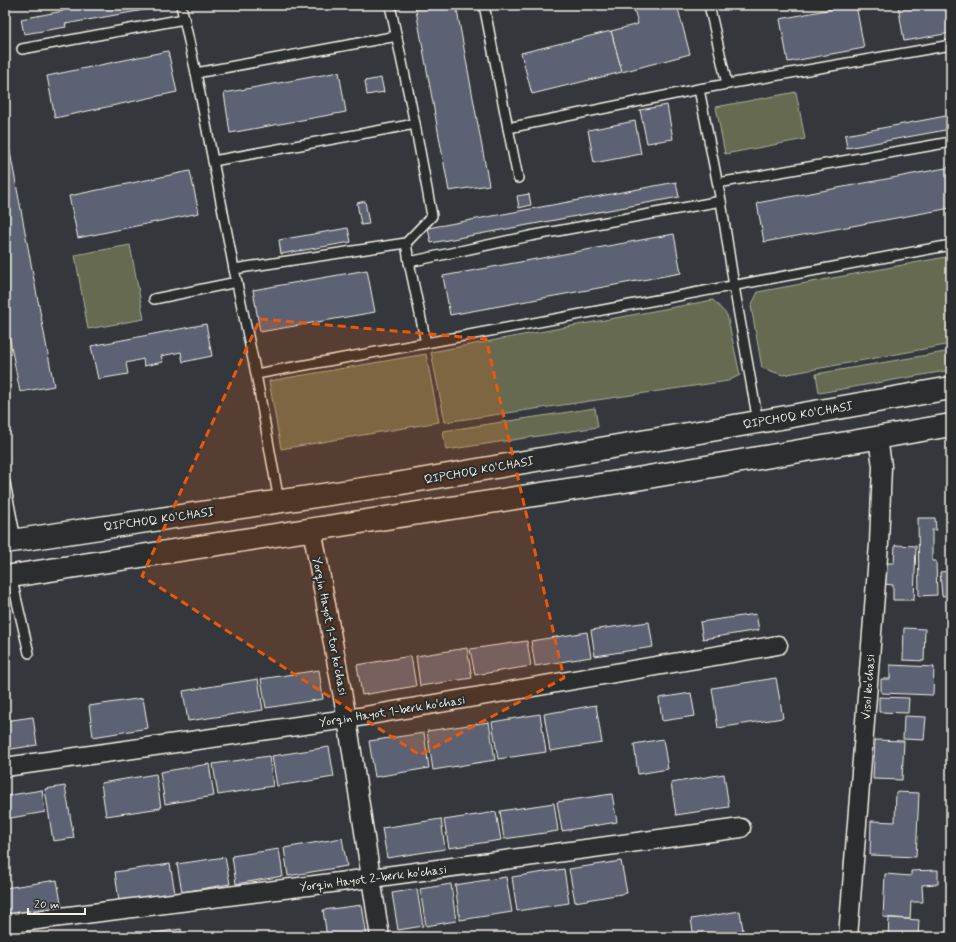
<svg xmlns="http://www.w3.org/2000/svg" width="956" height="942" viewBox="0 0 956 942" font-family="Mynerve,sans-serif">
<rect width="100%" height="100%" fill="#34383c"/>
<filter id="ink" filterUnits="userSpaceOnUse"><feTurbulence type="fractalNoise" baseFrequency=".025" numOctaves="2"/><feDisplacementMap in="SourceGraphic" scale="8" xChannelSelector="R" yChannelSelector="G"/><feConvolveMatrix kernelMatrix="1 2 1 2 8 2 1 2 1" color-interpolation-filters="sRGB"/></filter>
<g filter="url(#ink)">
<g fill="#656b51" stroke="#acae9c">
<polygon points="796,92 805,139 725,154 716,107"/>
<polygon points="130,245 144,319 88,329 75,255"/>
<polygon points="951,256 951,344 783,375 762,368 751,306 758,292"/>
<polygon points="713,300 727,315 740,375 728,381 445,422 431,352"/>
<polygon points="951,351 951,370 819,393 816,374"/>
<polygon points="426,354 439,422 281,449 269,381"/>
<polygon points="595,408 598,427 446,450 443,431"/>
</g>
<g fill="#5b6273" stroke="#f4f1e8">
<polygon points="80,5 172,5 65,24 66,27 24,34 21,19 63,11 62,8"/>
<polygon points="415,5 456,5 489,185 449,191"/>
<polygon points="633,5 677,5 690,54 622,72 611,31 638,24"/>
<polygon points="852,5 856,5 864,48 788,62 780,19"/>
<polygon points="898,5 951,5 951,33 904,41"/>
<polygon points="611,31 622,72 532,94 521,53"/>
<polygon points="168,51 177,92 55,118 47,76"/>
<polygon points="339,72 346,112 230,133 224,93"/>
<polygon points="381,78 384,92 367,95 365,81"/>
<polygon points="667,105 673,139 647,143 640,110"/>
<polygon points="951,115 951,129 847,148 845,135"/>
<polygon points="635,121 641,154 594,163 588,130"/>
<polygon points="5,125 54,386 20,392 5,315"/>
<polygon points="951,167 951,208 764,242 757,203"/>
<polygon points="190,171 199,213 78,238 69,196"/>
<polygon points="676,182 679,197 431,243 428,228"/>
<polygon points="529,194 531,205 519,208 517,196"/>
<polygon points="365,201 369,224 361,225 357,203"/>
<polygon points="348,228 351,242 281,254 279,240"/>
<polygon points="674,234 681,273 450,315 443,276"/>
<polygon points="367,270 375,312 260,332 253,290"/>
<polygon points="206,324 212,356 183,362 181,352 161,356 163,362 144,366 143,359 126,363 128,374 98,379 91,346"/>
<polygon points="918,518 935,518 936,530 932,530 932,561 936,561 937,595 919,596"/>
<polygon points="895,545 916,546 914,600 893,600 893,585 884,584 885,563 894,563"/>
<polygon points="951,571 951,595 942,596 940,572"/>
<polygon points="756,614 759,630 703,639 700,622"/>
<polygon points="649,622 653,647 595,656 591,630"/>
<polygon points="904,628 925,629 924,661 903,660"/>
<polygon points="587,632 591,657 535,666 531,641"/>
<polygon points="527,641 531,666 475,675 470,649"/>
<polygon points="467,648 472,678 420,686 416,656"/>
<polygon points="411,656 416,686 362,695 357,665"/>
<polygon points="890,665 934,667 933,695 881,693 881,679 890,679"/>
<polygon points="319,670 323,699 266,708 261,679"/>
<polygon points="776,678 783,718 718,728 712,688"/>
<polygon points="258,679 263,710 188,721 183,691"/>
<polygon points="691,693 695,716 662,721 659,698"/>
<polygon points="879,697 909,698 908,713 879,712"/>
<polygon points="143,698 148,728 93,737 89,706"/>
<polygon points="596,705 602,743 550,751 544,714"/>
<polygon points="540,714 546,752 498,759 492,722"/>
<polygon points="904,716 926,717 924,740 903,739"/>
<polygon points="33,717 37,745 5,750 5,721"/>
<polygon points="489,722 495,760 433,770 427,731"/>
<polygon points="424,733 429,768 375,777 369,741"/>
<polygon points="663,739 668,769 638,774 634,744"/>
<polygon points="875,740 904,741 902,780 873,779"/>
<polygon points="329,747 334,777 277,786 272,756"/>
<polygon points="269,756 273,786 218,795 213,764"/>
<polygon points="209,764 214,796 165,804 160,772"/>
<polygon points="156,774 161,808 106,816 101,783"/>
<polygon points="724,774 729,807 676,815 671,783"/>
<polygon points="65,786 74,838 53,841 45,789"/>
<polygon points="42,790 45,812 5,819 5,796"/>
<polygon points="896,792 919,793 916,857 870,855 871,821 895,822"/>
<polygon points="612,794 617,822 562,831 557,802"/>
<polygon points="554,803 558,831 504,839 500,811"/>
<polygon points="496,812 501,840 449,848 444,820"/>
<polygon points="441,819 445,849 387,858 382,828"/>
<polygon points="342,838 347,866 288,876 284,848"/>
<polygon points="279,849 283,876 236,884 232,856"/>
<polygon points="225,857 230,884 182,892 177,864"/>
<polygon points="621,861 627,893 575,902 569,869"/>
<polygon points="170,864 175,893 119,901 115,872"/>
<polygon points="564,869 569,903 517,911 512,877"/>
<polygon points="938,870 938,884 922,885 923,902 911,902 910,919 883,917 885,874 911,876 911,871"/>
<polygon points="506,877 512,912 460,920 455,885"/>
<polygon points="57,880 62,908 5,916 5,888"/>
<polygon points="451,884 456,921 426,926 420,889"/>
<polygon points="417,889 423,926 398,930 392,893"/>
<polygon points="362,905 367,937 327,937 323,910"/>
<polygon points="740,911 744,937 694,937 691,919"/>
<polygon points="889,918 919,920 918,937 888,937"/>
<polygon points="181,929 182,937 127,937"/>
</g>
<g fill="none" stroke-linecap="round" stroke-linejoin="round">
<defs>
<g id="lane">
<polyline points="181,5 196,73 234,269"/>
<polyline points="390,5 415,124 432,216 406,243"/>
<polyline points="484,5 508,128 699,89 951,45"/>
<polyline points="709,5 727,84"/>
<polyline points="22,49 184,19"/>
<polyline points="196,73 397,36"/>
<polyline points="699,89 721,201 734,286 758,422"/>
<polyline points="508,128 518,178"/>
<polyline points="213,161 415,124"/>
<polyline points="718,183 951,142"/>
<polyline points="409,262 426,343"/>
<polyline points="154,299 237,282"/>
<polyline points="256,374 426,343 951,245"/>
<polyline points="5,483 16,540"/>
<polyline points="279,501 256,374 234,269 406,243 409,262 530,236 721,201"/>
<polyline points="11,576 29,653"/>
</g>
<g id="street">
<polyline points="312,529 347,719 380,937"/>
<polyline points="5,767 347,719 778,645"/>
<polyline points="5,924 371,878 741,828"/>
<polyline points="848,937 879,544 882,466 878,438"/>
</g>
<g id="primary">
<polyline points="5,542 390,485 758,422 951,388"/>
<polyline points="5,577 625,481 951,425"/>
</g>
</defs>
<use href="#lane" stroke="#f4f1e8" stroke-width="12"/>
<use href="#street" stroke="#f4f1e8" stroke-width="21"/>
<use href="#primary" stroke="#f4f1e8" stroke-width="25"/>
<use href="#lane" stroke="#2a2d2e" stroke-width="9"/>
<use href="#street" stroke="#2a2d2e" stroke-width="18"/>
<use href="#primary" stroke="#2a2d2e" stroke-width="22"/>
</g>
</g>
<path fill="#e8590c" fill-opacity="0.2" stroke="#e8590c" stroke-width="3" stroke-dasharray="8 5" stroke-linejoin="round" d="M260 319 486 339 564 678 420 755 142 576Z"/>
<g text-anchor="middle" stroke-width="4" stroke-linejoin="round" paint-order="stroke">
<g font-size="12" fill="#f4f1e8" stroke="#2a2d2e">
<text transform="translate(798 415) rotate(-10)" y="4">QIPCHOQ KO'CHASI</text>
<text transform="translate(479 470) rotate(-10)" y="4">QIPCHOQ KO'CHASI</text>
<text transform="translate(159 519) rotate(-8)" y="4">QIPCHOQ KO'CHASI</text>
<text transform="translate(330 626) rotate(79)" y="4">Yorqin Hayot 1-tor koʻchasi</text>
<text transform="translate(868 687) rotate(-86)" y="4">Visol koʻchasi</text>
<text transform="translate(392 711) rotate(-9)" y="4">Yorqin Hayot 1-berk koʻchasi</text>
<text transform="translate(373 878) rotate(-7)" y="4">Yorqin Hayot 2-berk koʻchasi</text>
</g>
</g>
<rect width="956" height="942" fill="none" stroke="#2a2d2e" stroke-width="20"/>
<rect x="10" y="10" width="936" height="922" fill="none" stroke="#f4f1e8" stroke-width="1.5" filter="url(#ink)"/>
<path d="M28 908v6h57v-6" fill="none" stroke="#f4f1e8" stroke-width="2"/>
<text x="34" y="908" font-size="12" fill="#f4f1e8" stroke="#2a2d2e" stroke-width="3" paint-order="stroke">20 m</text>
</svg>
